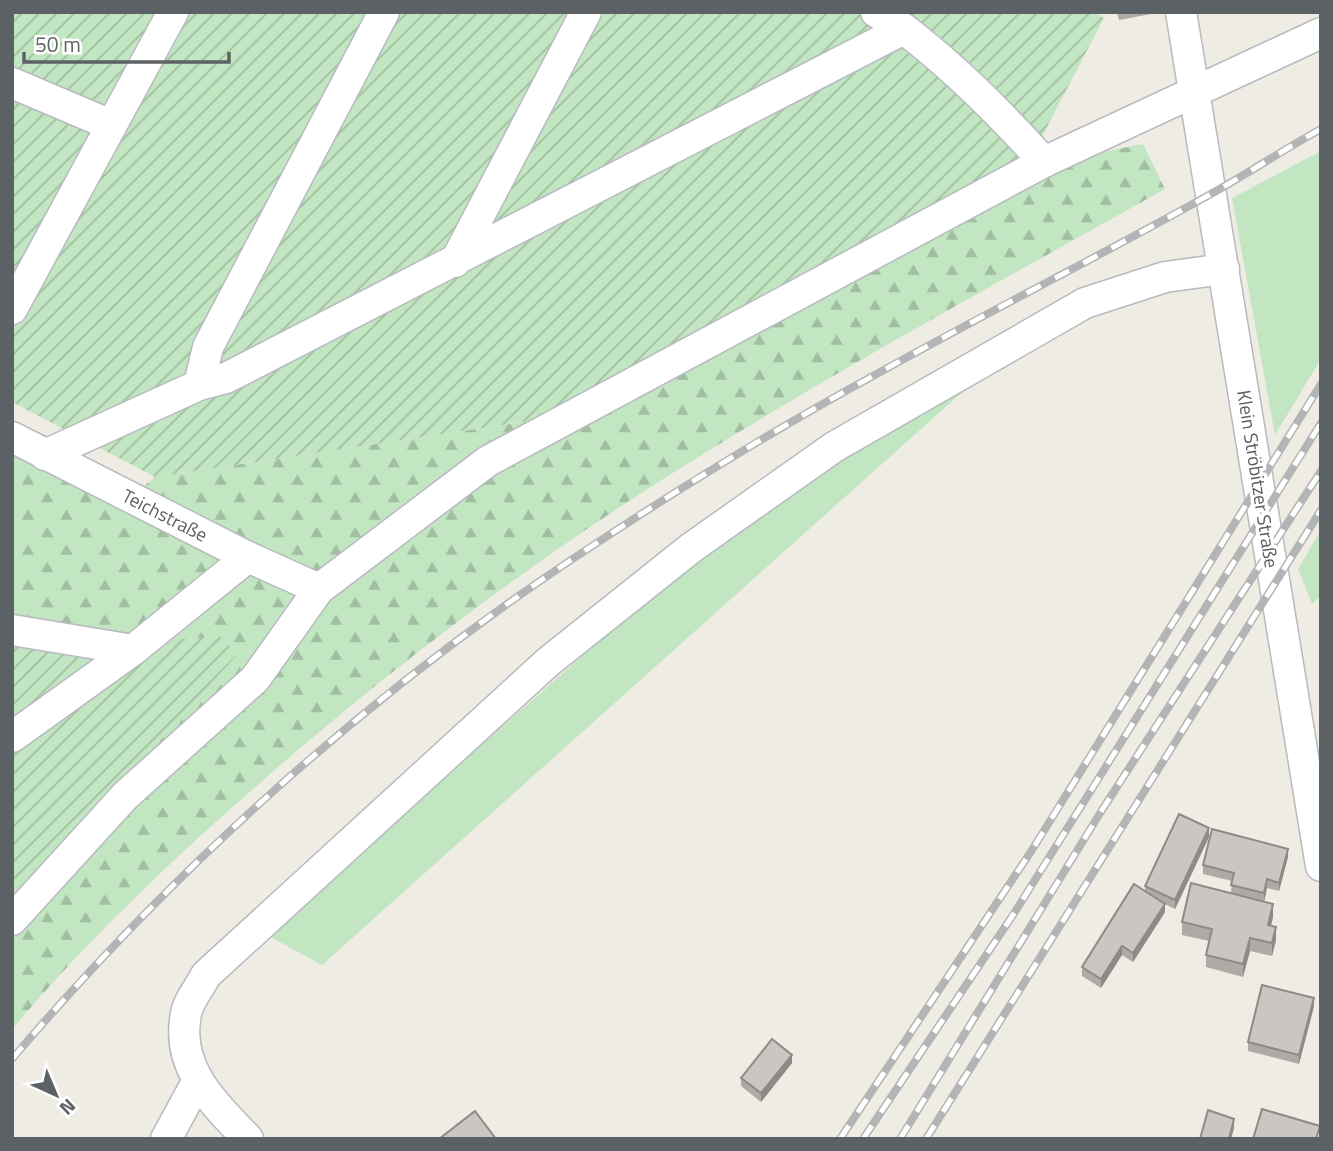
<svg xmlns="http://www.w3.org/2000/svg" width="1333" height="1151" viewBox="0 0 1333 1151" font-family="'Titillium Web',sans-serif">
<defs>
<pattern id="forest-firs" width="22" height="20" patternUnits="userSpaceOnUse" patternTransform="scale(1.75)"><rect width="22" height="20" fill="#c2e6c1"/><path d="M5 1l3.5 6h-7zM16 11l3.5 6h-7z" fill="#a1bea0"/></pattern>
<pattern id="garden-furrows" width="10" height="10" patternUnits="userSpaceOnUse" patternTransform="scale(1.75)"><rect width="10" height="10" fill="#c2e6c1"/><path d="M-1 1l2-2M0 10L10 0M9 11l2-2" fill="none" stroke="#a1bea0"/></pattern>
</defs>
<rect width="100%" height="100%" fill="#efece4"/>
<g fill="#c2e6c1">
<polygon points="1321,151 1321,359 1275,435 1232,198"/>
<polygon points="978,378 322,965 267,935 650,596 767,503"/>
<polygon points="1321,530 1321,595 1312,604 1298,569"/>
</g>
<path fill="url(#forest-firs)" d="M1143 144 1165 189C985 290 802 389 629 501 496 588 371 685 252 790 167 864 85 943 12 1029V901L146 640 12 620V443L123 503 155 477 542 419 1026 167Z"/>
<g fill="url(#garden-furrows)">
<polygon points="12,12 1094,12 1104,18 1026,167 542,419 155,477 12,402"/>
<polygon points="12,620 146,640 222,637 236,656 12,901"/>
</g>
<g fill="none" stroke-linecap="round" stroke-linejoin="round">
<defs>
<g id="minor">
<polyline points="876,12 904,29"/>
<polyline points="1181,12 1321,866"/>
<polyline points="12,83 111,125"/>
<polyline points="455,262 586,12"/>
<polyline points="12,309 173,12"/>
<polyline points="199,385 208,347 384,12"/>
<polyline points="12,437 248,557 319,589"/>
<path d="M45 455 199 385 226 378 904 29C955 68 1001 114 1044 162"/>
<polyline points="12,630 133,650"/>
<polyline points="12,737 133,650 248,557"/>
<polyline points="12,920 125,796 255,679 319,589 488,461 1044,162 1321,33"/>
<polyline points="166,1139 197,1082"/>
<path d="M248 1139C214 1103 175 1068 186 1014 188 1001 200 987 206 975L548 662 691 548 834 447 1085 303 1165 277 1224 269"/>
</g>
</defs>
<use href="#minor" stroke="#b7babe" stroke-width="33"/>
<use href="#minor" stroke="#fff" stroke-width="30"/>
<defs>
<g id="rail">
<path d="M12 1059C173 870 362 700 568 562 667 496 768 433 873 376 984 314 1098 257 1209 195 1247 174 1283 150 1321 129"/>
<polyline points="840,1139 1032,850 1321,384"/>
<polyline points="863,1139 1013,915 1321,423"/>
<polyline points="900,1139 1102,810 1321,471"/>
<polyline points="926,1139 1321,510"/>
</g>
</defs>
<use href="#rail" stroke="#b3b4b5" stroke-width="8"/>
<use href="#rail" stroke="#fff" stroke-width="5" stroke-dasharray="16" stroke-linecap="butt"/>
</g>
<g fill="#aeaba7">
<polygon points="1117,12 1151,12 1151,14 1119,20"/>
<polygon points="1209,837 1175,909 1165,904 1165,912 1133,962 1122,955 1101,988 1082,976 1082,967 1145,891 1145,886"/>
<polygon points="1288,857 1279,891 1267,888 1264,902 1273,917 1271,926 1276,940 1272,956 1250,951 1243,977 1206,967 1206,955 1209,941 1182,935 1182,922 1231,893 1232,881 1203,874 1203,865"/>
<polygon points="1314,1006 1299,1064 1248,1051 1248,1042"/>
<polygon points="792,1063 761,1102 741,1086 741,1078"/>
</g>
<g fill="#8d8b88">
<polygon points="1209,828 1209,837 1175,909 1175,900"/>
<polygon points="1288,849 1288,857 1279,891 1279,883"/>
<polygon points="1267,879 1267,888 1264,902 1264,893"/>
<polygon points="1165,904 1165,912 1133,962 1133,953"/>
<polygon points="1273,904 1273,917 1268,938 1268,925"/>
<polygon points="1276,927 1276,940 1272,956 1272,943"/>
<polygon points="1250,938 1250,951 1243,977 1243,964"/>
<polygon points="1122,946 1122,955 1101,988 1101,979"/>
<polygon points="1314,998 1314,1006 1299,1064 1299,1055"/>
<polygon points="792,1055 792,1063 761,1102 761,1093"/>
<polygon points="1234,1119 1234,1128 1231,1139 1229,1139"/>
</g>
<g fill="#cac7c2" stroke="#8d8b88" stroke-width="2">
<polygon points="1179,814 1209,828 1175,900 1145,886"/>
<polygon points="1212,829 1288,849 1279,883 1267,879 1264,893 1231,885 1234,873 1203,865"/>
<polygon points="1191,883 1273,904 1268,925 1276,927 1272,943 1250,938 1243,964 1206,955 1212,929 1182,922"/>
<polygon points="1134,884 1165,904 1133,953 1122,946 1101,979 1082,967"/>
<polygon points="1262,985 1314,998 1299,1055 1248,1042"/>
<polygon points="772,1039 792,1055 761,1093 741,1078"/>
<polygon points="1262,1109 1320,1126 1316,1139 1253,1139"/>
<polygon points="1208,1110 1234,1119 1229,1139 1200,1139"/>
<polygon points="475,1111 496,1139 439,1139"/>
</g>
<g text-anchor="middle" stroke-width="7" stroke-linejoin="round" paint-order="stroke">
<g font-size="19" fill="#5c6165" stroke="#fff">
<text transform="translate(1258 479) rotate(81)" y="7">Klein Ströbitzer Straße</text>
<text transform="translate(165 515) rotate(27)" y="7">Teichstraße</text>
</g>
</g>
<rect width="1333" height="1151" fill="none" stroke="#5c6165" stroke-width="28"/>
<g transform="translate(56 1095) rotate(136)" stroke="#ffffff" stroke-width="5" paint-order="stroke">
<path d="M0-5L12 26L0 18L-12 26Z" fill="#5c6165"/>
<text y="-10" font-size="19" font-weight="bold" text-anchor="middle" fill="#5c6165">N</text>
</g>
<path d="M24 52v10h205v-10" fill="none" stroke="#5c6165" stroke-width="3.5"/>
<text x="35" y="52" font-size="21" fill="#5c6165" stroke="#ffffff" stroke-width="5" paint-order="stroke">50 m</text>
</svg>
